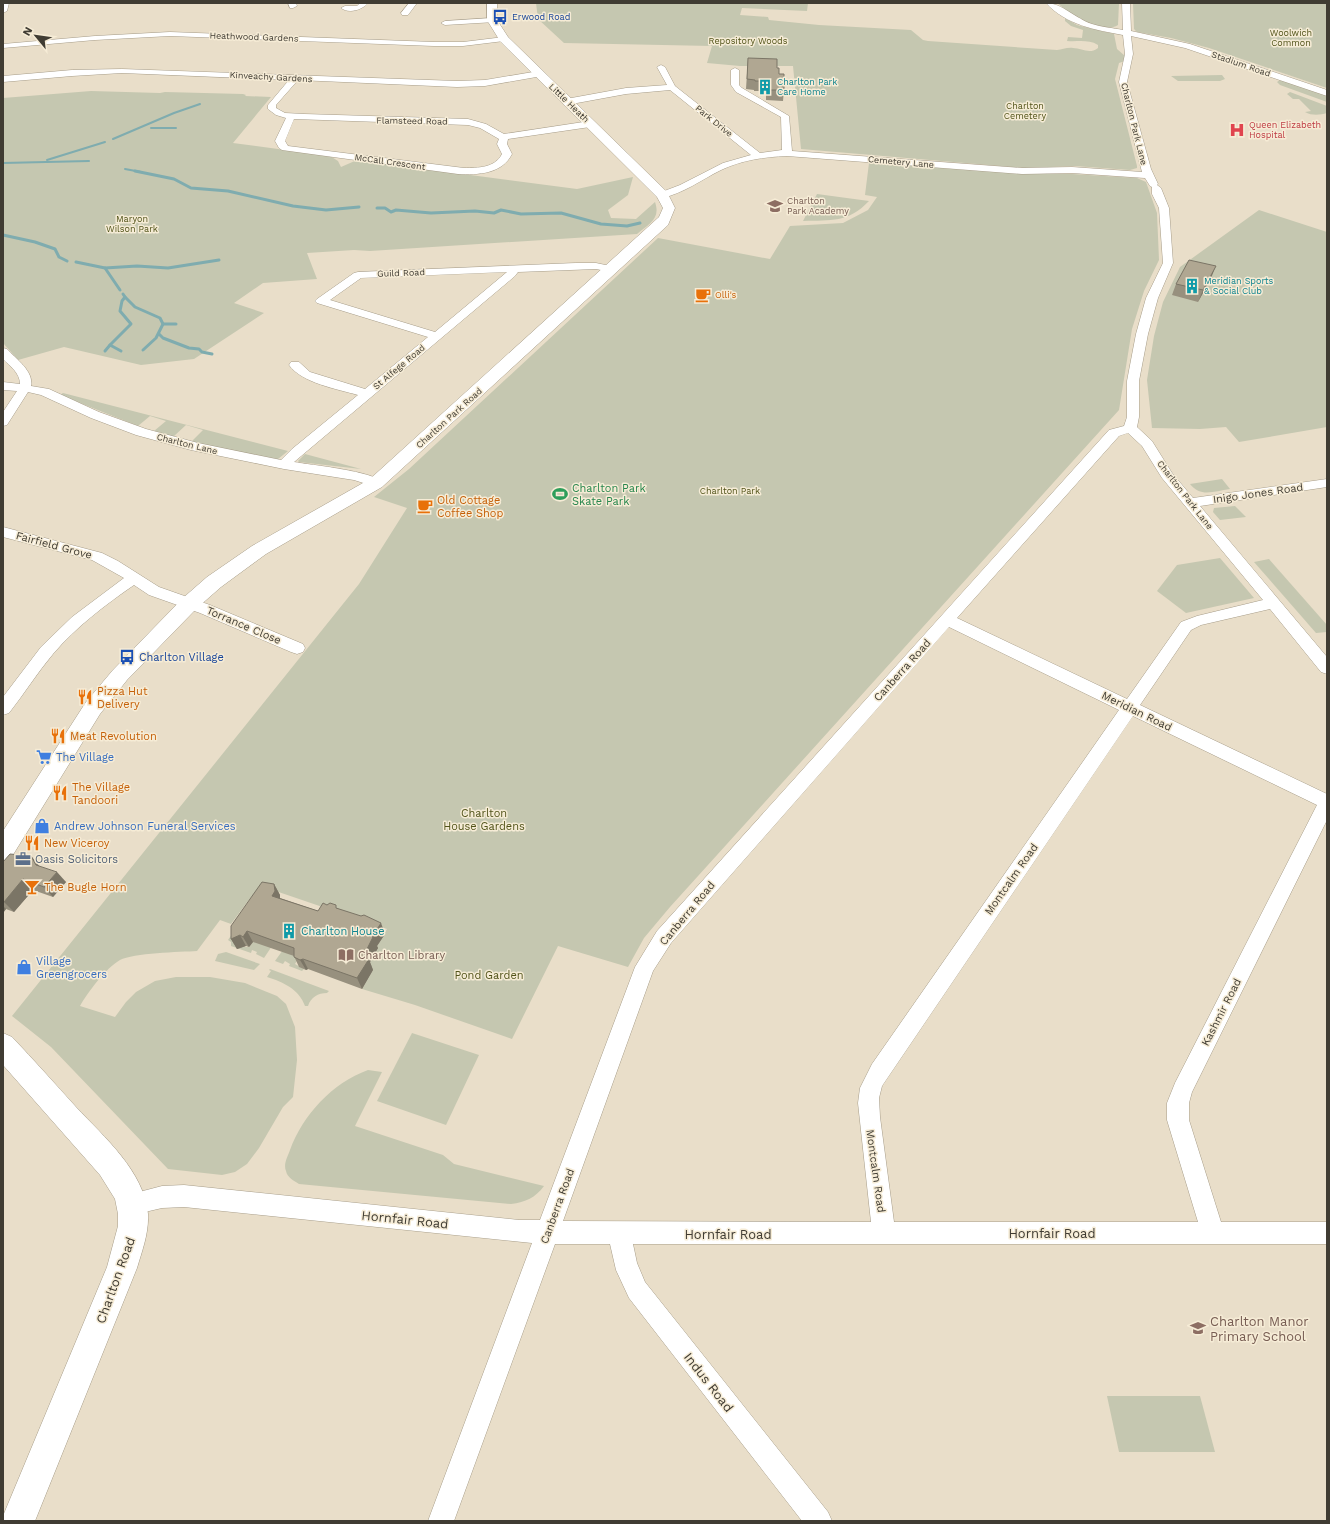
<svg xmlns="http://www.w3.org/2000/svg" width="1330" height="1524" viewBox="0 0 1330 1524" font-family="'Work Sans',sans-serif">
<rect width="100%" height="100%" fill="#e9dec9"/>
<g fill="#c5c7b0">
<path d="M536 3H808L807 11 742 8 740 15 768 17 769 20 819 25 911 30 923 40 928 41 1057 50C1062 50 1067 47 1073 48 1082 48 1089 55 1098 48V45C1088 39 1078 42 1067 41L1068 37 1082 38 1083 30 1071 26 1065 21V18L1077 25 1114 34 1117 49 1125 56V61L1119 63 1115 79 1137 166V168L1130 170 1075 166 1025 168 801 149 793 66H740L707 63 712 46 564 43 538 19Z"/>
<path d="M1058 3H1119L1118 25C1103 35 1068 15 1058 3Z"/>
<polygon points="1133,3 1327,3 1327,88 1209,48 1171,38 1137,32 1134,29"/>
<polygon points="1222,75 1225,79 1220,81 1178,81 1171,76"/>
<polygon points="1280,80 1327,96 1327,102 1280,85 1277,82"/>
<path d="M91 91 160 93 165 92 243 94 246 95 245 96 271 97 233 143 330 156 338 161 341 167 357 160 577 189 633 177 628 195 608 210 611 218 636 219 655 202C661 219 649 224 637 234L370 251 354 250 307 253 317 279 263 283 234 303 264 313 194 359 141 365 64 347 18 360 3 343V98Z"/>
<path d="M1290 92 1327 106V113C1320 115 1312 116 1305 112L1311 111 1299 99H1293L1287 94Z"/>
<path d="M869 163 1029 174H1072L1137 178 1146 182 1157 213 1159 260 1144 291 1132 329 1119 410 670 907 644 938 628 967 558 946 512 1039 415 1005 362 989 373 970 367 968 371 963 368 961 387 929 261 886 248 901 231 924 220 920 197 951C180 952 133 953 120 960 106 968 88 992 80 1006L115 1017 126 1002 136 992 155 981 176 977H210L245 983 277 996 286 1004 295 1027 297 1060 293 1097 283 1107 259 1148 247 1164 235 1172 222 1175 168 1169 51 1047 12 1016 359 584 407 508 374 497 409 469 658 238 770 259 790 226 843 223 868 210 877 197 865 195Z"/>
<path d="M817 194 869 201C848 223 831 220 803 221Z"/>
<polygon points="1259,210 1327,232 1327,427 1239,442 1226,427 1200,429 1152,428 1147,380 1154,336 1163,302 1180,267"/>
<polygon points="63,393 288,451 278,459 272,459 191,442 203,430 186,425 173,437 154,431 166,421 150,416 138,426 60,395"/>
<polygon points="305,454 361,469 299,462 298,461"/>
<path d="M1222 479 1230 489C1214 491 1201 498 1190 484Z"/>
<polygon points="1235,506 1246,517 1220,520 1213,512 1214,508"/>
<polygon points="1220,558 1254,598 1186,613 1157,591 1177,565"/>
<polygon points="1269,559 1327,625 1327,632 1316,633 1254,562"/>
<polygon points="241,921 243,947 249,947 256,937 274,943 264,958 256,954 257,952 252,950 251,953 231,946 231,942 228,940"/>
<polygon points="285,947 302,953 295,964 304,969 302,971 289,966 290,964 285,961 283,964 275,961"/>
<polygon points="226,952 260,964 254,970 215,961 218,954"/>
<path d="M270 969 329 991 327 993C318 993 311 997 308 1006H305C299 989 283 982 267 977L271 971 269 970Z"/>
<polygon points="412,1033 479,1055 446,1125 377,1101"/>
<path d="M368 1070 382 1072 355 1126 443 1155 454 1164 544 1186C535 1198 526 1202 511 1204L299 1184C294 1181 287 1177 286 1171 283 1164 288 1156 290 1150 303 1115 332 1083 368 1070Z"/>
<polygon points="1107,1396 1200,1396 1215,1452 1119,1452"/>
</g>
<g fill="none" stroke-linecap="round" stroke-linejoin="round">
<g stroke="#7facaf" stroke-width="2">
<polyline points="151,128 176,128"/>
<polyline points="113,139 174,113 200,104"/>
<polyline points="47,160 105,142"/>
<polyline points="3,163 89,161"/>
<polyline points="125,169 141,172"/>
</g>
<g stroke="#7facaf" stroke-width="3">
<polyline points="135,171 174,179 191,188 228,191 293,206 326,210 359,207"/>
<polyline points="377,208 385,208 391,212 396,210 431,213 475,211 494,213 501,210 521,214 561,213 601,224 627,226 640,223"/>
<polyline points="3,235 35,242 55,249 59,257 67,261"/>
<polyline points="76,262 105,268 120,290"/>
<polyline points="105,268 137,266 168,268 219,260"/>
<polyline points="125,297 135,307 160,318 163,324 156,338 143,350"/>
<polyline points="163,324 176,324"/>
<polyline points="159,334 163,338 189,348 199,349 202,352 212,354"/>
<polyline points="105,351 110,345"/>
<polyline points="121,351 110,345 131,324 120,311 122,301 125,297 123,294"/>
</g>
<defs>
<g id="minor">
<polygon points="3,3 9,3 7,11 3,13"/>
<polygon points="288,3 296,3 297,6 293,8 290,8"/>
<path d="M360 3H368C362 10 349 14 341 8L345 6H357Z"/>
<polygon points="409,3 417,3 408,15 402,15 401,13"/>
<path d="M1046 3C1062 3 1076 19 1092 24 1101 27 1113 28 1123 30L1122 3H1130L1131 31 1190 44 1327 90V96L1185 48 1131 36 1133 54 1127 82 1151 169 1158 184 1157 185 1161 188 1169 208 1173 263 1158 298 1148 334 1139 381V417L1137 427 1152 441 1172 473 1193 498 1327 479V487L1200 506 1327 657V674L1321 672 1270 609 1201 625 1191 630 1140 705 1327 794V820L1192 1092 1189 1103V1120L1221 1222H1327V1244H633L637 1263 645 1282 828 1512 832 1521H802L629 1298 616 1270 610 1244H555L454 1521H428L532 1243 184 1207 162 1208 132 1215 124 1212 121 1204 124 1196 162 1186 184 1185 519 1220H540L635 967 657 931 1109 430 1124 426 1127 417V381L1136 334 1146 298 1163 263 1159 208 1152 194V187L1150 186 1145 178 1072 173 1022 174 787 156C764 157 742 160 721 170 701 180 684 193 662 198L657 195 659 193 680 185 723 163 751 155 670 90 626 94 566 105 562 102 566 99 626 88 667 85 657 67 661 65 665 67 675 86 760 153 782 150 781 117 736 92 731 85V70L735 68 739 70V85L742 88 789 116 792 151 1022 168 1072 167 1142 172 1119 82 1125 54 1123 35C1096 30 1066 25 1046 3ZM1128 433 1142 446 1162 478 1263 600 1197 616 1181 622 1127 699 957 618 1119 436ZM949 627 1119 710 872 1064 860 1088 858 1103 871 1222 563 1221 653 971 671 943ZM1133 716 1317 805 1175 1083 1167 1103V1120L1198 1222H894L880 1117 879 1098 882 1086Z"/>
<polygon points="492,18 496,20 495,22 445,25 441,23 445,21"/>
<polygon points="170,32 434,42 463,42 504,37 508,39 504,41 463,46 434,46 170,36 95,40 3,48 3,44 95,36"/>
<path d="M122 69 457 81 485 80 539 71 543 74 542 76 485 86 457 87 298 80 276 105V108L285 113 304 114 468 119 486 124 504 134 590 121 594 124 590 127 508 139 507 144 512 154C502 174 478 175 458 174L282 150 279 148 275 141 286 118 276 115 268 109V105L289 80 122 73 72 76 3 82V76L72 70ZM294 119 468 125 480 128 499 139 497 144 502 154C495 168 478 168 464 168L288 146 285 141Z"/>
<path d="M576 263H596L615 267 616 269 611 272 596 269 518 272 515 276 294 462C310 465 375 471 383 483L381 486 376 487 354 480 284 469 191 450 136 435 91 418 41 395 28 392 7 425 3 426V412L17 391 3 390V382L20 384C20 373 10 366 3 359V348L7 349C16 359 34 371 31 386L49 389 99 412 146 429 198 443 281 460 292 449 358 395C337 389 302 383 289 365L291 362H299L310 372 365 389 428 337 317 303 315 301 317 299 354 273 358 272ZM507 272 435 332 330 300 361 278Z"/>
<path d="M3 527 102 553 118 561 159 587 210 605 303 644 305 648 303 652 297 654 291 652 200 613 149 595 134 585C105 605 76 627 53 654 37 673 24 694 9 713L3 715V697L41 647 72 617 124 578 92 560 3 537Z"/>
</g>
<g id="major">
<polygon points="487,3 497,3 497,20 508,37 667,192 675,208 668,225 382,487 266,554 221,587 197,608 127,680 100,714 11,858 3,861 3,831 86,702 113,670 183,598 207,577 252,546 370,479 659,217 663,208 657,197 500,41 487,20"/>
<path d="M3 1033 12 1037C34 1060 55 1084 76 1107 104 1137 144 1171 148 1214 149 1233 142 1251 137 1268L35 1521H3V1516L107 1267 118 1226V1214L115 1199 100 1175 3 1065Z"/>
</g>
</defs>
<use href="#minor" stroke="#a79d89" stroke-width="1"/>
<use href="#major" stroke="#a79d89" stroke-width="1"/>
<use href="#minor" fill="#fff" fill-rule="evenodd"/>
<use href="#major" fill="#fff" fill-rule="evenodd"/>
</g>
<g fill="#97907e">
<polygon points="748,58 779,74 784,90 783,101 766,100 766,91 754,91 754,90 746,89"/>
<polygon points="1211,278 1198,302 1172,295 1176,284"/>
<polygon points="31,856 39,866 66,882 53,897 33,890 14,912 6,909 3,913 3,862"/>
<polygon points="274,884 280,895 280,898 318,911 337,908 385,934 377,946 378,948 370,962 373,970 362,989 308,969 306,970 299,967 294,956 253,942 249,947 246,946 237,949 231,939"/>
</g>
<g fill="#7b7566">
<polygon points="1216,266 1211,278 1198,302 1203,290"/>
<polygon points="31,856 40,867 36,865"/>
<polygon points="57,872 66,882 53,897 44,887"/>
<polygon points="23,879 33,890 14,912 4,902"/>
<polygon points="274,884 280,895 280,901 272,896"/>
<polygon points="3,906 6,909 3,913"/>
<polygon points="381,923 385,934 377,946 378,948 370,962 373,970 362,989 357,978 363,957 372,937"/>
<polygon points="247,931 253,942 249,947 243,937"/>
<polygon points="240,935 246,946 237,949 231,939"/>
<polygon points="303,959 308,969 306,970 300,960"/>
</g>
<g fill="#b0a792" stroke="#7b7566">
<polygon points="748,58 777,59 777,68 779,68 779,74 784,74 784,90 767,90 767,81 755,81 755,80 747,79"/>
<polygon points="1189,260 1216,266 1203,290 1176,284"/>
<polygon points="10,854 31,856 36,865 57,872 44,887 23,879 4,902 3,901 3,862"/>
<polygon points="262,882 274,884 275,891 272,896 318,911 323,903 327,905 330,903 336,905 336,908 361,916 364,915 381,923 372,937 373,937 363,957 369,959 357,978 303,959 300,960 294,957 294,948 247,931 243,937 240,935 231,939 231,926"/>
</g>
<defs>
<symbol id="bus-bare" viewBox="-9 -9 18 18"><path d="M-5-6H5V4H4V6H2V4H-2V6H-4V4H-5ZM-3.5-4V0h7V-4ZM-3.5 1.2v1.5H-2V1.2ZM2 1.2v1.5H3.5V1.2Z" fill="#1a4fb4" stroke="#f6ecd6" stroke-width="2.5" paint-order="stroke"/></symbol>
<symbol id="building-bare" viewBox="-9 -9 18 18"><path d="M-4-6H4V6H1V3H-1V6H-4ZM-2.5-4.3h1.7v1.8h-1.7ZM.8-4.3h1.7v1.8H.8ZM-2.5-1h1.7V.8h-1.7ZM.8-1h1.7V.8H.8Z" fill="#0f9aa8" stroke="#f6ecd6" stroke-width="2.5" paint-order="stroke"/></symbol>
<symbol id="hospital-bare" viewBox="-9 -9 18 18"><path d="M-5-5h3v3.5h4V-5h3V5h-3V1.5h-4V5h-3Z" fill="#e0444e" stroke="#f6ecd6" stroke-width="2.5" paint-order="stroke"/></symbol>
<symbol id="school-bare" viewBox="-9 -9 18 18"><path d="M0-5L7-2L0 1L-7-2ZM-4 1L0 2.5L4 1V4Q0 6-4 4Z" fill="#8d6e63" stroke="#f6ecd6" stroke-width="2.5" paint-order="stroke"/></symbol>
<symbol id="cafe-bare" viewBox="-9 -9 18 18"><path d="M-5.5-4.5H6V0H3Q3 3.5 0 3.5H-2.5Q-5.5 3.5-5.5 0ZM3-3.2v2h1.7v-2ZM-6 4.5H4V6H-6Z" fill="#e8710a" stroke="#f6ecd6" stroke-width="2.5" paint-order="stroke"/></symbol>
<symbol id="stadium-bare" viewBox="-9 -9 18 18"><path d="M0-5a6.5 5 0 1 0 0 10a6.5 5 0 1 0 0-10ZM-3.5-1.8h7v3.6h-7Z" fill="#2e9e5b" stroke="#f6ecd6" stroke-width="2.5" paint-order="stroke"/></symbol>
<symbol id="restaurant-bare" viewBox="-9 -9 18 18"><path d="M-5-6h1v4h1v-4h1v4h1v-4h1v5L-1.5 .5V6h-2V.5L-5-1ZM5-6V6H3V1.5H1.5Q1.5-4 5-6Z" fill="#e8710a" stroke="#f6ecd6" stroke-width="2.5" paint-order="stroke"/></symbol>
<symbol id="supermarket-bare" viewBox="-9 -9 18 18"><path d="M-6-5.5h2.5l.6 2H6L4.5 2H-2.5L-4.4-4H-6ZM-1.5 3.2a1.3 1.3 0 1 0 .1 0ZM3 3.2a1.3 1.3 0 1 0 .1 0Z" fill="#3f7fe0" stroke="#f6ecd6" stroke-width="2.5" paint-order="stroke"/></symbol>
<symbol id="shop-bare" viewBox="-9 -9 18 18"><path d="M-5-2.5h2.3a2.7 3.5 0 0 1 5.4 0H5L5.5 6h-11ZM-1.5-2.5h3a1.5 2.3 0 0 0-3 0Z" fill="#3f7fe0" stroke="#f6ecd6" stroke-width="2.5" paint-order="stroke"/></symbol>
<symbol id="office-bare" viewBox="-9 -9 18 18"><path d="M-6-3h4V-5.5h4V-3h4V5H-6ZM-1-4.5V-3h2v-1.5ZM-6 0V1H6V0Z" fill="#5c6f8a" stroke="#f6ecd6" stroke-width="2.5" paint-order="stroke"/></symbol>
<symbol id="bar-bare" viewBox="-9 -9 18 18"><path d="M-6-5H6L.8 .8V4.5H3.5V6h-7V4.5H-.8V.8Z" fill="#e8710a" stroke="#f6ecd6" stroke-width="2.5" paint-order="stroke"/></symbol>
<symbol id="library-bare" viewBox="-9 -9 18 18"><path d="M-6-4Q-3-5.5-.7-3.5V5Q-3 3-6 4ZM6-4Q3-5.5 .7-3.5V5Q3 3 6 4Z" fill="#8d6e63" stroke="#f6ecd6" stroke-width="2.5" paint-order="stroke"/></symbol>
</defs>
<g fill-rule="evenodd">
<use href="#bus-bare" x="489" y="6" width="22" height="22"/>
<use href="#building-bare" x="754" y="76" width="22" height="22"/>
<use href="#hospital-bare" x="1226" y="119" width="22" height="22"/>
<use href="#school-bare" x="764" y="195" width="22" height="22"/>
<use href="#building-bare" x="1181" y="275" width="22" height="22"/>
<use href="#cafe-bare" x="692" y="284" width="22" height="22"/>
<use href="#stadium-bare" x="549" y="483" width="22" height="22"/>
<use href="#cafe-bare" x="414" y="495" width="22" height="22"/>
<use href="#bus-bare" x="116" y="646" width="22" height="22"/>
<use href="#restaurant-bare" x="74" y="686" width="22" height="22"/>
<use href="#restaurant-bare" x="47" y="725" width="22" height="22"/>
<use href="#supermarket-bare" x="33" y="746" width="22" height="22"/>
<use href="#restaurant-bare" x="49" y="782" width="22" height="22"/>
<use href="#shop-bare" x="31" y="815" width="22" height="22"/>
<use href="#restaurant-bare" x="21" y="832" width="22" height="22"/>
<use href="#office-bare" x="12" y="848" width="22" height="22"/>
<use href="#bar-bare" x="21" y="876" width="22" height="22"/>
<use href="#building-bare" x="278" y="920" width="22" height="22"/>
<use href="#library-bare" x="335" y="944" width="22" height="22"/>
<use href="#shop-bare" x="13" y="956" width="22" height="22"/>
<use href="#school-bare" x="1187" y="1317" width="22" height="22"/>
</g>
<g text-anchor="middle" stroke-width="3" stroke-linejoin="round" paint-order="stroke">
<g font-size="9" fill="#164399" stroke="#f6ecd6" text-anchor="start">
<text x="512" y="20">Erwood Road</text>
</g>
<g font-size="9" fill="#515319" stroke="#f6ecd6">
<text x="1291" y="36">Woolwich<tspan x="1291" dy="10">Common</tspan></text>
<text x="748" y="44">Repository Woods</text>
<text x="1025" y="109">Charlton<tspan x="1025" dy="10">Cemetery</tspan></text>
<text x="132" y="222">Maryon<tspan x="132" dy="10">Wilson Park</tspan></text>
<text x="730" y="494">Charlton Park</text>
</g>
<g font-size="9" fill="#403c33" stroke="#f6ecd6">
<text transform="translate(254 37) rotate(2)" y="3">Heathwood Gardens</text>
<text transform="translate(1241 64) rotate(19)" y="3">Stadium Road</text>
<text transform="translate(271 77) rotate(3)" y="3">Kinveachy Gardens</text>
<text transform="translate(569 103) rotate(44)" y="3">Little Heath</text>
<text transform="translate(412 121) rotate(1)" y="3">Flamsteed Road</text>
<text transform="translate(714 121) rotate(39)" y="3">Park Drive</text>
<text transform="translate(1134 124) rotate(76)" y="3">Charlton Park Lane</text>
<text transform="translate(390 162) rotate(8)" y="3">McCall Crescent</text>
<text transform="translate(901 162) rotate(5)" y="3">Cemetery Lane</text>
<text transform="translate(401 273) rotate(-2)" y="3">Guild Road</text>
<text transform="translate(399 367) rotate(-40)" y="3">St Alfege Road</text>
<text transform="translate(449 418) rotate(-42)" y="3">Charlton Park Road</text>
<text transform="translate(187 444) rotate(14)" y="3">Charlton Lane</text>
<text transform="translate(1185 495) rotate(52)" y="3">Charlton Park Lane</text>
</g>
<g font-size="9" fill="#0d838f" stroke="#f6ecd6" text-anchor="start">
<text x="777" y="85">Charlton Park<tspan x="777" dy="10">Care Home</tspan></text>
<text x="1204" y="284">Meridian Sports<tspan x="1204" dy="10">&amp; Social Club</tspan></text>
</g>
<g font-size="9" fill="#be3a42" stroke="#f6ecd6" text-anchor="start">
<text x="1249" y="128">Queen Elizabeth<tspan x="1249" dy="10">Hospital</tspan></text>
</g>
<g font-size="9" fill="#785e54" stroke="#f6ecd6" text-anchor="start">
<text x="787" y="204">Charlton<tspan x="787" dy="10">Park Academy</tspan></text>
</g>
<g font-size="9" fill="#c56008" stroke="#f6ecd6" text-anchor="start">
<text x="715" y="298">Olli's</text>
</g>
<g font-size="11" fill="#27864d" stroke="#f6ecd6" text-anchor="start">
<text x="572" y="492">Charlton Park<tspan x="572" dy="13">Skate Park</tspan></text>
</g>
<g font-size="11" fill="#403c33" stroke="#f6ecd6">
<text transform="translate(1258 493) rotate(-8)" y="4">Inigo Jones Road</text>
<text transform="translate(54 545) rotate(15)" y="4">Fairfield Grove</text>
<text transform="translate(244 625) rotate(23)" y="4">Torrance Close</text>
<text transform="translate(902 670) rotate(-48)" y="4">Canberra Road</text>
<text transform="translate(1137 711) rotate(26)" y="4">Meridian Road</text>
<text transform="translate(1011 879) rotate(-55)" y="4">Montcalm Road</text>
<text transform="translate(687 913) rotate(-50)" y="4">Canberra Road</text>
<text transform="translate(1221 1012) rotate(-63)" y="4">Kashmir Road</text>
<text transform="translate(876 1171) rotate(82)" y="4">Montcalm Road</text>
<text transform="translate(557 1206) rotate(-70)" y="4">Canberra Road</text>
</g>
<g font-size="11" fill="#c56008" stroke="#f6ecd6" text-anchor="start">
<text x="437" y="504">Old Cottage<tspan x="437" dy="13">Coffee Shop</tspan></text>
<text x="97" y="695">Pizza Hut<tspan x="97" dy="13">Delivery</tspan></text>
<text x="70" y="740">Meat Revolution</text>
<text x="72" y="791">The Village<tspan x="72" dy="13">Tandoori</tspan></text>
<text x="44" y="847">New Viceroy</text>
<text x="44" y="891">The Bugle Horn</text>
</g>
<g font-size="11" fill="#164399" stroke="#f6ecd6" text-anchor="start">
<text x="139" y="661">Charlton Village</text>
</g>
<g font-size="11" fill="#366cbe" stroke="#f6ecd6" text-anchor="start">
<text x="56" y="761">The Village</text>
<text x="54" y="830">Andrew Johnson Funeral Services</text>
<text x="36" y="965">Village<tspan x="36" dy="13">Greengrocers</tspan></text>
</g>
<g font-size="11" fill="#515319" stroke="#f6ecd6">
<text x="484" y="817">Charlton<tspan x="484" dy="13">House Gardens</tspan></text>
<text x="489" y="979">Pond Garden</text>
</g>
<g font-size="11" fill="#4e5e75" stroke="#f6ecd6" text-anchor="start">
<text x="35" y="863">Oasis Solicitors</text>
</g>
<g font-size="11" fill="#0d838f" stroke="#f6ecd6" text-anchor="start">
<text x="301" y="935">Charlton House</text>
</g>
<g font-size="11" fill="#785e54" stroke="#f6ecd6" text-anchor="start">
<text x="358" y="959">Charlton Library</text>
</g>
<g font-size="13" fill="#403c33" stroke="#f6ecd6">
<text transform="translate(405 1219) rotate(6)" y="5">Hornfair Road</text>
<text x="1052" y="1238">Hornfair Road</text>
<text x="728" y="1239">Hornfair Road</text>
<text transform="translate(115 1280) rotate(-70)" y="5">Charlton Road</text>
<text transform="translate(709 1382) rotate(52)" y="5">Indus Road</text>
</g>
<g font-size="13" fill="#785e54" stroke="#f6ecd6" text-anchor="start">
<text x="1210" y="1326">Charlton Manor<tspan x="1210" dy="15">Primary School</tspan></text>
</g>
</g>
<rect width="1330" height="1524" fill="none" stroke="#403c33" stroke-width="8"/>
<g transform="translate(36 36) rotate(299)" stroke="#f6ecd6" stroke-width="3" paint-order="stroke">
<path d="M0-3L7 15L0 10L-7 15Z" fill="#403c33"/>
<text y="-6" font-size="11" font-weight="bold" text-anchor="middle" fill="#403c33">N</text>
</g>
</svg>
